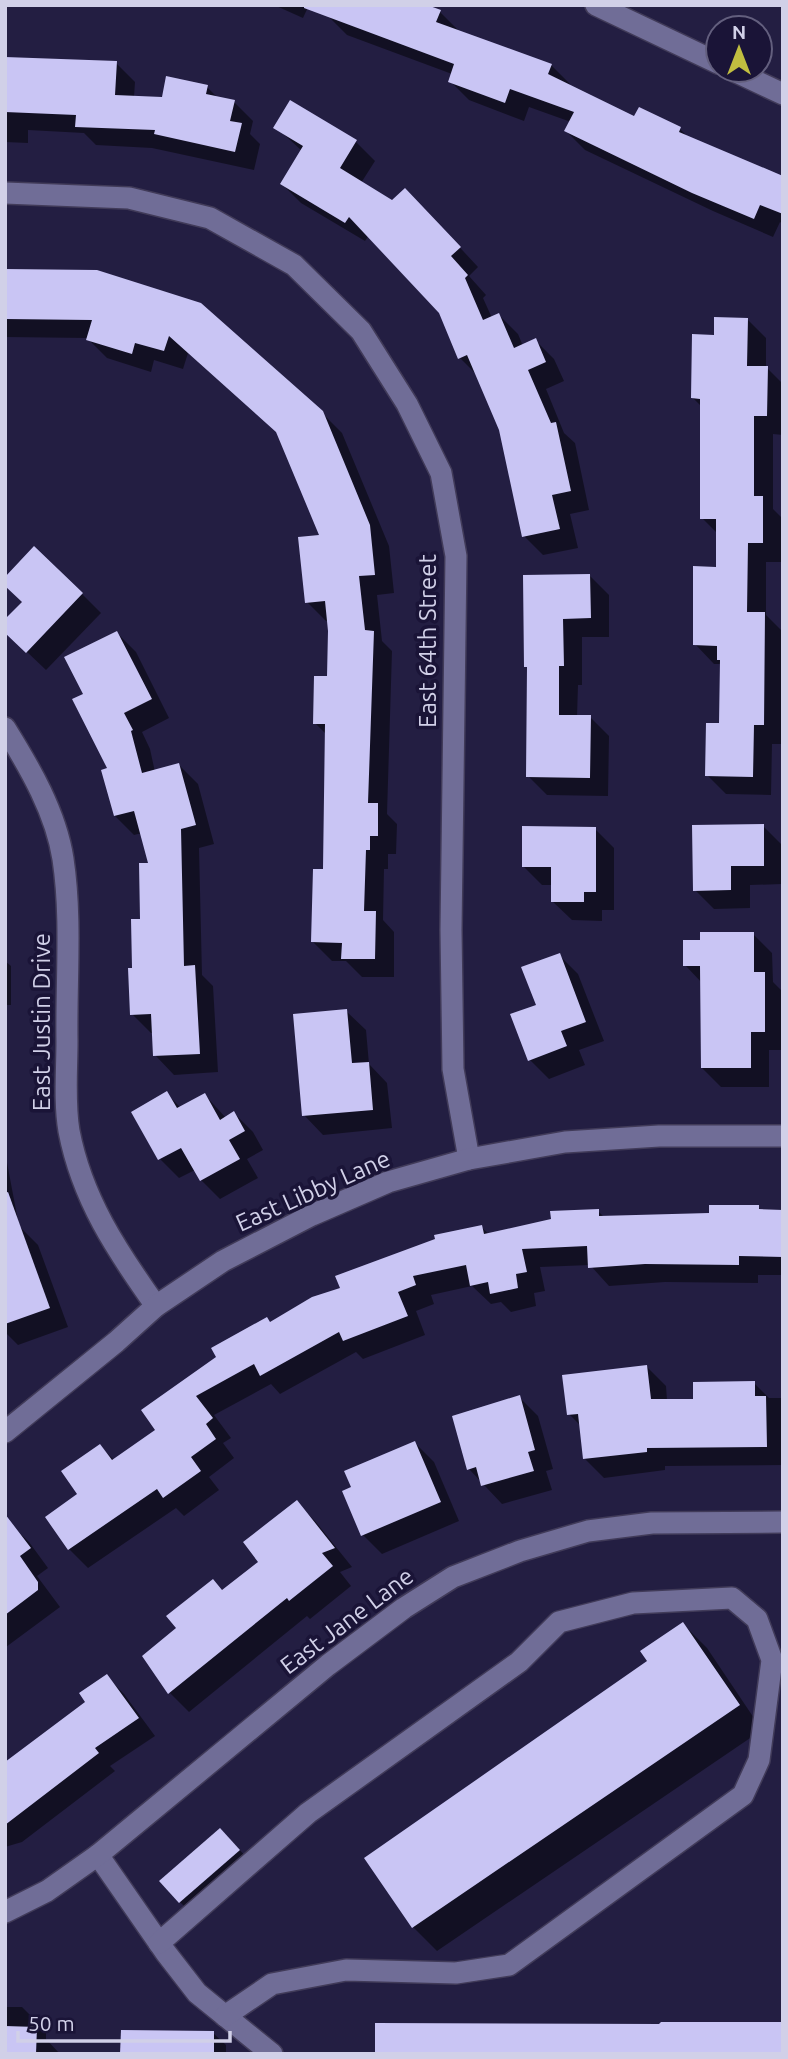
<svg xmlns="http://www.w3.org/2000/svg" width="788" height="2059" viewBox="0 0 788 2059" font-family="Ubuntu,sans-serif">
<rect width="100%" height="100%" fill="#231e42"/>
<g fill="#0007">
<polygon points="274,5 309,5 303,18"/>
<polygon points="440,12 459,31 551,65 570,84 569,87 635,118 680,129 690,139 783,178 783,224 780,222 773,237 713,211 585,150 566,131 571,122 529,107 524,121 469,100 450,81 452,74 347,35 328,16"/>
<polygon points="5,59 116,63 135,82 134,97 163,98 207,87 219,99 234,102 253,121 250,134 260,144 254,170 152,148 96,145 84,133 28,130 28,143 5,142"/>
<polygon points="276,127 356,142 375,161 361,183 392,202 424,209 478,267 469,276 486,295 483,298 492,318 499,315 518,334 523,346 535,340 554,359 564,381 546,389 564,433 575,443 589,510 570,514 578,548 543,555 524,536 501,429 478,376 460,358 440,312 369,235 365,241 301,203 282,184 302,151"/>
<polygon points="5,271 97,272 322,413 342,433 389,546 394,593 377,595 382,641 392,651 387,814 397,824 396,854 388,854 388,869 384,869 383,920 394,932 394,977 362,977 346,961 332,961 313,942 324,871 326,734 315,723 329,677 329,621 326,621 307,602 321,536 279,434 188,353 183,369 154,360 151,372 107,358 87,338 5,337"/>
<polygon points="747,319 766,338 766,367 783,384 783,435 773,434 773,509 781,517 781,562 766,562 766,615 783,632 783,744 772,744 771,795 726,794 707,775 721,725 721,664 714,664 695,644 718,568 718,534 702,518 702,407 693,398 716,336"/>
<polygon points="590,576 609,595 609,637 582,637 582,685 578,685 577,717 590,717 609,736 608,796 547,795 528,776 529,669"/>
<polygon points="82,594 101,613 46,670 5,631"/>
<polygon points="117,633 136,652 169,718 142,732 150,749 155,772 179,765 198,784 214,844 199,848 202,975 213,986 218,1072 174,1075 155,1055 154,1033 151,1033 132,1014 134,970 151,864 142,833 134,835 115,816 109,769 85,695"/>
<polygon points="763,826 782,845 782,884 750,885 750,908 714,909 695,890"/>
<polygon points="595,829 614,848 614,910 602,910 602,921 572,920 552,901 553,885 542,885 523,866"/>
<polygon points="753,934 772,953 773,982 783,992 783,1050 769,1050 769,1087 721,1087 702,1068 702,983 685,965 702,942"/>
<polygon points="559,955 578,974 604,1041 579,1050 585,1065 549,1079 530,1060 538,1006"/>
<polygon points="5,961 11,966 11,1005 5,1005"/>
<polygon points="346,1011 366,1030 369,1064 387,1083 392,1128 323,1135 304,1115"/>
<polygon points="167,1094 181,1108 205,1095 226,1118 234,1113 253,1132 263,1150 247,1159 258,1178 220,1199 201,1180 195,1170 179,1178 160,1159 134,1112"/>
<polygon points="5,1152 19,1226 38,1245 68,1327 18,1345 5,1332"/>
<polygon points="758,1207 762,1211 783,1212 783,1275 758,1275 758,1283 665,1282 609,1286 590,1265 540,1267 545,1291 534,1293 536,1306 511,1312 501,1302 491,1304 472,1286 431,1295 434,1304 416,1311 425,1335 363,1359 356,1352 280,1394 271,1384 214,1415 231,1438 223,1443 234,1458 209,1477 219,1490 184,1516 176,1508 88,1568 69,1549 47,1517 80,1495 100,1446 115,1461 158,1430 271,1323 342,1289 481,1227 489,1234 598,1211 605,1218 710,1215"/>
<polygon points="647,1367 666,1386 667,1400 695,1400 754,1383 769,1398 783,1398 783,1465 665,1466 665,1470 604,1478 584,1458 581,1426 569,1414"/>
<polygon points="519,1397 538,1416 553,1469 546,1471 552,1490 502,1504 469,1469"/>
<polygon points="415,1443 434,1462 459,1521 382,1554 363,1535"/>
<polygon points="296,1502 315,1521 352,1567 340,1572 351,1586 310,1619 307,1616 189,1712 170,1693 144,1656 260,1562"/>
<polygon points="10,1524 29,1542 48,1568 37,1576 60,1607 6,1647 5,1527"/>
<polygon points="683,1624 707,1648 762,1730 437,1951 413,1927 366,1859 649,1661"/>
<polygon points="107,1677 124,1694 155,1736 110,1766 115,1771 22,1842 5,1847 5,1764 87,1702"/>
<polygon points="233,1843 252,1863 193,1915 180,1902"/>
<polygon points="5,2007 22,2007 46,2031 46,2039 60,2054 5,2054"/>
<polygon points="213,2033 226,2045 226,2054 122,2054"/>
</g>
<g fill="#c9c5f4">
<polygon points="304,5 427,5 441,10 436,22 552,64 548,74 634,116 639,107 681,127 679,132 783,176 783,214 760,205 754,219 692,193 564,131 574,112 510,89 505,103 448,82 454,64 304,8"/>
<polygon points="5,57 117,61 115,95 162,97 166,76 208,85 206,94 235,100 230,121 242,123 235,152 154,134 155,130 75,127 76,115 5,112"/>
<polygon points="290,100 357,140 340,168 392,200 405,188 461,247 451,256 468,275 465,278 483,320 499,313 514,348 536,338 546,362 528,370 551,423 556,422 571,491 552,495 560,529 522,537 499,430 467,355 458,359 439,313 349,217 345,223 280,184 303,146 273,128"/>
<polygon points="5,269 97,270 201,303 323,411 370,525 375,575 359,576 365,630 374,631 368,803 378,803 378,836 370,836 370,850 366,850 364,911 376,911 375,959 341,959 342,943 311,942 313,869 323,869 325,724 313,724 314,676 327,676 328,631 325,601 305,603 298,537 319,535 276,432 169,336 164,351 135,343 132,354 86,340 92,320 5,319"/>
<polygon points="714,317 748,318 747,366 768,366 767,416 754,416 754,496 763,496 763,543 748,543 747,612 765,612 764,725 754,725 753,777 705,776 706,723 719,723 720,660 717,660 717,646 693,645 693,566 716,567 716,519 700,519 700,399 691,398 692,334 714,335"/>
<polygon points="34,546 83,593 26,653 5,633 5,619 22,602 5,586 5,577"/>
<polygon points="590,574 591,618 563,619 564,666 559,666 559,715 591,715 590,778 526,777 527,667 524,667 523,575"/>
<polygon points="117,631 152,699 124,713 133,730 131,731 142,773 179,763 196,825 181,829 184,966 195,965 200,1054 153,1056 151,1014 130,1015 128,968 132,968 131,919 140,919 139,863 148,863 134,811 114,816 101,770 107,768 72,699 83,694 64,657"/>
<polygon points="764,824 764,866 731,866 731,890 693,891 692,825"/>
<polygon points="522,826 596,827 596,892 584,892 584,902 551,902 551,867 522,867"/>
<polygon points="700,932 754,932 754,972 765,972 765,1032 751,1032 751,1068 701,1068 700,966 683,966 683,940 700,940"/>
<polygon points="560,953 586,1022 561,1031 567,1046 528,1061 510,1014 536,1005 521,967"/>
<polygon points="347,1009 352,1063 369,1062 373,1110 302,1116 293,1014"/>
<polygon points="167,1091 177,1108 205,1093 220,1120 234,1111 245,1131 229,1140 240,1159 200,1181 181,1148 158,1160 131,1112"/>
<polygon points="8,1192 50,1308 5,1324 5,1193"/>
<polygon points="709,1205 759,1205 759,1209 783,1210 783,1257 739,1256 739,1265 645,1264 588,1268 587,1246 522,1249 527,1272 516,1274 518,1288 490,1294 488,1282 470,1286 466,1265 413,1276 416,1285 398,1292 408,1316 343,1341 339,1332 260,1376 254,1364 196,1396 213,1418 206,1424 216,1439 191,1457 201,1471 163,1498 157,1489 68,1550 45,1517 77,1494 61,1471 100,1444 112,1460 155,1430 141,1410 216,1357 211,1348 267,1317 270,1322 312,1297 340,1288 335,1276 435,1239 434,1235 482,1225 484,1234 551,1219 550,1211 599,1209 599,1216 709,1213"/>
<polygon points="647,1365 651,1399 693,1399 693,1382 755,1381 755,1396 766,1396 767,1447 647,1448 647,1452 583,1459 578,1414 567,1415 562,1375"/>
<polygon points="520,1395 535,1450 528,1452 534,1471 481,1486 476,1467 467,1470 452,1416"/>
<polygon points="415,1441 441,1502 361,1536 342,1491 351,1487 344,1471"/>
<polygon points="297,1500 335,1548 322,1553 333,1566 289,1601 287,1598 168,1694 142,1656 176,1628 166,1616 213,1579 222,1590 258,1562 243,1542"/>
<polygon points="5,1514 31,1548 20,1556 38,1582 38,1590 5,1615"/>
<polygon points="683,1622 740,1705 412,1928 364,1858 647,1661 640,1651"/>
<polygon points="107,1674 139,1718 95,1748 99,1753 5,1825 5,1762 85,1702 79,1693"/>
<polygon points="220,1828 240,1850 179,1903 159,1881"/>
<polygon points="661,2022 783,2022 783,2054 375,2054 375,2023 659,2024"/>
<polygon points="5,2026 37,2027 36,2054 5,2054"/>
<polygon points="121,2030 214,2031 214,2054 120,2054"/>
</g>
<g fill="none" stroke-linecap="round" stroke-linejoin="round">
<defs>
<g id="minor">
<polyline points="596,5 718,63"/>
<polyline points="732,70 783,94"/>
<polyline points="5,193 129,198 210,218 294,265 361,331 407,404 441,473 456,556 451,930 453,1069 469,1159"/>
<path d="M5 728C30 768 56 813 63 859 72 919 66 980 67 1041 67 1070 64 1102 69 1131 82 1199 117 1251 156 1306"/>
<polyline points="5,1432 116,1342 156,1306 223,1261 312,1215 388,1182 469,1159 565,1142 659,1136 783,1136"/>
<polyline points="98,1855 166,1953 197,1993 272,2054"/>
<polyline points="5,1912 47,1891 98,1855 328,1665 404,1608 453,1577 520,1551 588,1531 652,1523 783,1522"/>
<polyline points="159,1943 308,1813 519,1662 559,1622 633,1603 732,1598 757,1619 772,1660 759,1760 743,1795 509,1965 456,1973 346,1970 272,1984 225,2016"/>
</g>
</defs>
<use href="#minor" stroke="#413b59" stroke-width="24"/>
<use href="#minor" stroke="#706d97" stroke-width="21"/>
</g>
<g text-anchor="middle" stroke-width="7" stroke-linejoin="round" paint-order="stroke">
<g font-size="24" fill="#d1d0e8" stroke="#1a1437">
<text transform="translate(428 641) rotate(-90)" y="8">East 64th Street</text>
<text transform="translate(42 1022) rotate(-90)" y="8">East Justin Drive</text>
<text transform="translate(313 1191) rotate(-24)" y="8">East Libby Lane</text>
<text transform="translate(347 1621) rotate(-37)" y="8">East Jane Lane</text>
</g>
</g>
<rect width="788" height="2059" fill="none" stroke="#d1d0e8" stroke-width="14"/>
<g transform="translate(739 49)"><circle r="33" fill="#1a1437" stroke="#635f7e" stroke-width="2"/>
<path d="M0-5L12 26L0 18L-12 26Z" fill="#c1be40"/>
<text y="-10" font-size="19" font-weight="bold" text-anchor="middle" fill="#d1d0e8">N</text>
</g>
<path d="M18 2031v10h212v-10" fill="none" stroke="#d1d0e8" stroke-width="3.5"/>
<text x="28" y="2031" font-size="21" fill="#d1d0e8" stroke="#1a1437" stroke-width="5" paint-order="stroke">50 m</text>
</svg>
